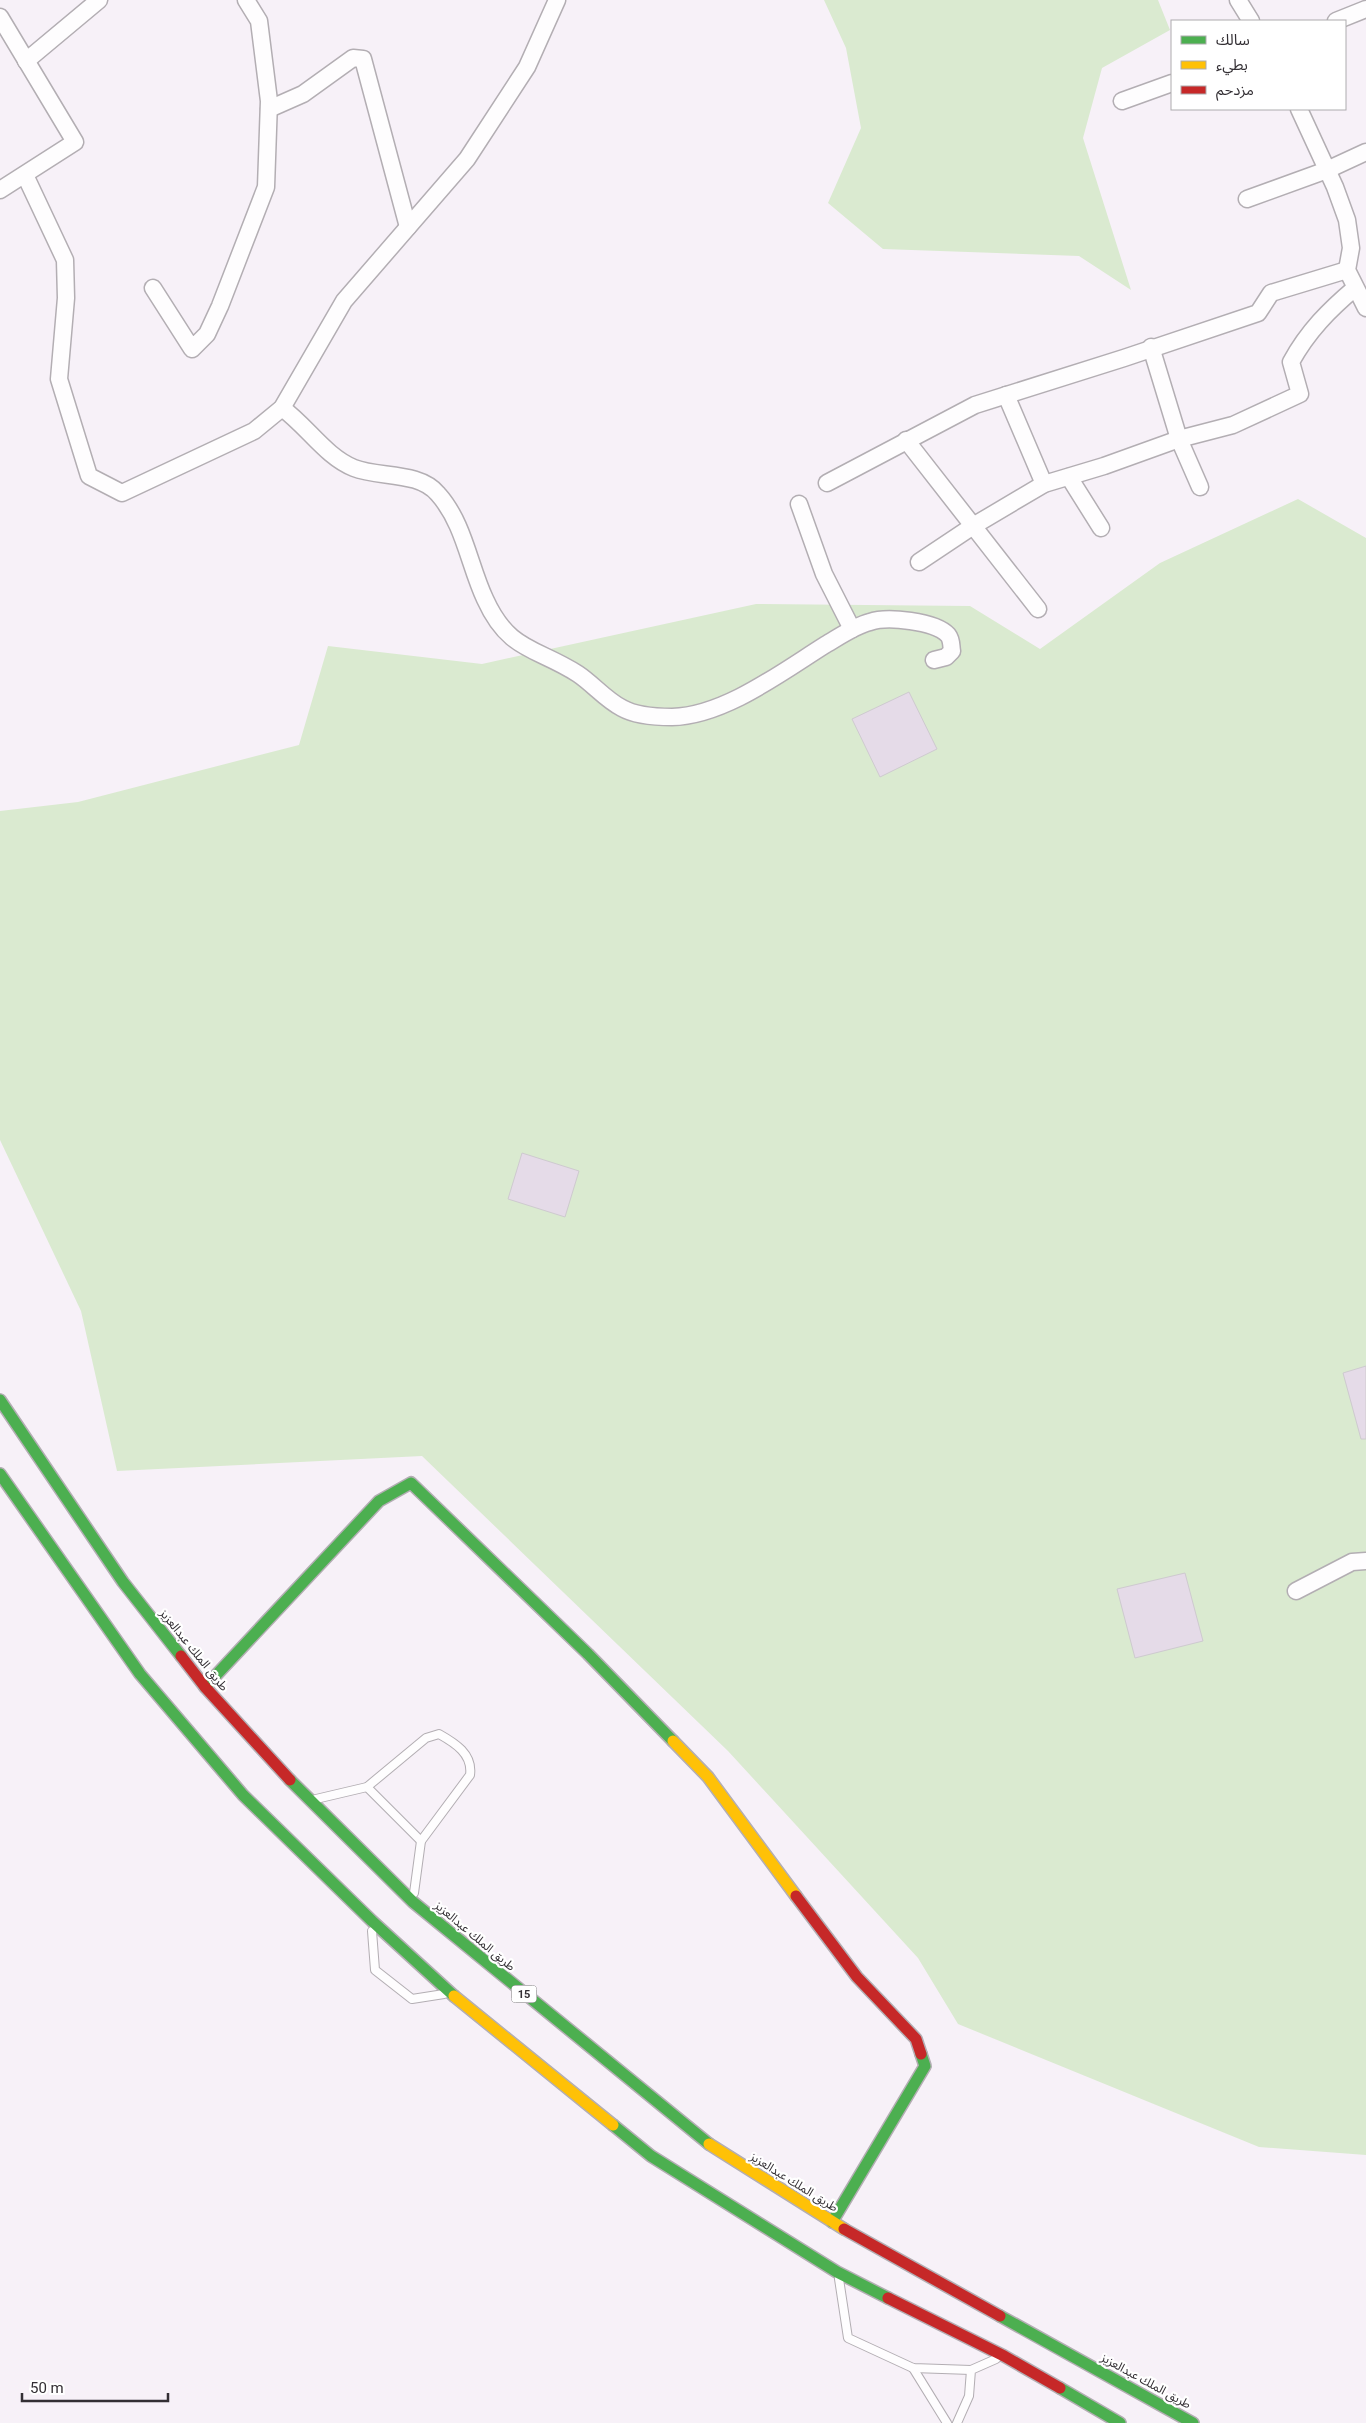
<svg xmlns="http://www.w3.org/2000/svg" width="1366" height="2423" viewBox="0 0 1366 2423" font-family="Roboto,'Noto Sans Arabic',sans-serif">
<rect width="100%" height="100%" fill="#f7f1f8"/>
<g fill="#daead0">
<polygon points="824,0 1158,0 1170,30 1102,68 1083,138 1131,290 1079,256 883,249 828,203 861,128 846,48"/>
<polygon points="1298,499 1366,538 1366,2155 1259,2147 958,2024 918,1958 728,1751 422,1456 117,1471 81,1311 0,1140 0,811 78,802 299,745 328,646 482,664 756,604 970,606 1040,649 1160,563"/>
</g>
<g fill="#e5dbe8" stroke="#cecacf">
<polygon points="909,692 937,749 880,777 852,719"/>
<polygon points="522,1153 579,1171 565,1217 508,1199"/>
<polygon points="1366,1366 1366,1439 1361,1439 1343,1373"/>
<polygon points="1185,1573 1203,1641 1135,1658 1117,1589"/>
</g>
<g fill="none" stroke-linecap="round" stroke-linejoin="round">
<defs>
<g id="lane">
<polyline points="367,1787 421,1841"/>
<path d="M316 1799 367 1787 426 1738 439 1734C455 1743 473 1754 470 1775L421 1841 414 1893"/>
<polyline points="372,1931 375,1970 412,1999 444,1994"/>
<polyline points="839,2279 848,2338 913,2368 971,2370"/>
<polyline points="913,2368 947,2423"/>
<polyline points="957,2423 969,2396 971,2370 996,2359"/>
</g>
<g id="street">
<polyline points="1238,0 1251,21"/>
<polyline points="0,17 75,142 0,190"/>
<polyline points="1336,21 1366,9"/>
<polyline points="26,61 99,0"/>
<polyline points="1122,101 1172,83"/>
<polyline points="269,109 303,94 353,58 363,59 408,227"/>
<polyline points="1299,109 1335,187 1347,220 1351,248 1347,270 1366,308"/>
<polyline points="25,175 65,260 66,298 59,379 89,476 122,493 254,431 282,408 344,301 467,159 527,67 557,0"/>
<polyline points="1247,199 1327,170 1366,152"/>
<polyline points="153,288 192,349 207,334 220,306 266,187 269,101 259,21 246,0"/>
<polyline points="1151,347 1179,439 1200,487"/>
<polyline points="1006,395 1044,484"/>
<path d="M282 408C307 426 326 457 354 468 379 478 419 471 438 494 464 523 469 565 485 599 509 652 536 647 578 674 593 684 606 700 622 708 636 716 656 717 672 717 724 716 782 672 825 645 839 637 854 626 870 622 887 616 935 621 948 635 952 640 951 646 952 651L946 657 934 660"/>
<polyline points="906,440 1038,609"/>
<polyline points="1069,477 1101,528"/>
<polyline points="827,483 975,405 1124,358 1258,313 1271,293 1347,270"/>
<polyline points="799,504 824,574 852,629"/>
<path d="M919 562 973 526 1044 484 1104 466 1179 439 1233 425 1300 394 1291 362C1308 331 1329 310 1355 288"/>
<polyline points="1296,1591 1352,1562 1366,1561"/>
</g>
<g id="fast">
<polyline points="0,1400 123,1582 181,1656"/>
<polyline points="0,1474 140,1674 243,1795 372,1921 454,1996"/>
<polyline points="205,1687 379,1501 411,1483 588,1654 673,1741"/>
<polyline points="290,1780 413,1902 709,2144"/>
<polyline points="613,2125 651,2156 837,2272 888,2298"/>
<polyline points="832,2222 925,2066 921,2054"/>
<polyline points="1000,2316 1193,2423"/>
<polyline points="1060,2388 1120,2423"/>
</g>
<g id="slow">
<polyline points="673,1741 708,1777 796,1896"/>
<polyline points="454,1996 613,2125"/>
<polyline points="709,2144 844,2229"/>
</g>
<g id="jam">
<polyline points="181,1656 205,1687 290,1780"/>
<polyline points="796,1896 857,1977 916,2039 921,2054"/>
<polyline points="844,2229 1000,2316"/>
<polyline points="888,2298 1004,2356 1060,2388"/>
</g>
</defs>
<use href="#lane" stroke="#b3aeb3" stroke-width="10"/>
<use href="#street" stroke="#b3aeb3" stroke-width="19"/>
<use href="#fast" stroke="#b3aeb3" stroke-width="14"/>
<use href="#slow" stroke="#b3aeb3" stroke-width="14"/>
<use href="#jam" stroke="#b3aeb3" stroke-width="14"/>
<use href="#lane" stroke="#fefdfe" stroke-width="8"/>
<use href="#street" stroke="#fefdfe" stroke-width="16"/>
<use href="#fast" stroke="#4caf50" stroke-width="11"/>
<use href="#slow" stroke="#ffc107" stroke-width="11"/>
<use href="#jam" stroke="#c62828" stroke-width="11"/>
</g>
<g text-anchor="middle" stroke-width="4.5" stroke-linejoin="round" paint-order="stroke">
<rect fill="#fff" stroke="#706d71" stroke-width="1" x="511.5" y="1985.5" width="25" height="17" rx="4"/>
<g font-size="11" font-weight="bold" fill="#332f34">
<text x="524" y="1998">15</text>
</g>
<g font-size="12" fill="#332f34" stroke="#fff">
<text transform="translate(194 1650) rotate(51)" y="4">طريق الملك عبدالعزيز</text>
<text transform="translate(475 1936) rotate(40)" y="4">طريق الملك عبدالعزيز</text>
<text transform="translate(794 2182) rotate(32)" y="4">طريق الملك عبدالعزيز</text>
<text transform="translate(1146 2381) rotate(29)" y="4">طريق الملك عبدالعزيز</text>
</g>
</g>
<rect x="1171" y="20" width="175" height="90" fill="#ffffff" stroke="#adacae"/>
<rect x="1181" y="36" width="25" height="8" fill="#4caf50" stroke="#adacae"/>
<text x="1216" y="45" font-size="15" fill="#332f34">سالك</text>
<rect x="1181" y="61" width="25" height="8" fill="#ffc107" stroke="#adacae"/>
<text x="1216" y="70" font-size="15" fill="#332f34">بطيء</text>
<rect x="1181" y="86" width="25" height="8" fill="#c62828" stroke="#adacae"/>
<text x="1216" y="95" font-size="15" fill="#332f34">مزدحم</text>
<path d="M22 2393v8h146v-8" fill="none" stroke="#332f34" stroke-width="2.5"/>
<text x="30" y="2393" font-size="15" fill="#332f34" stroke="#ffffff" stroke-width="4" paint-order="stroke">50 m</text>
</svg>
